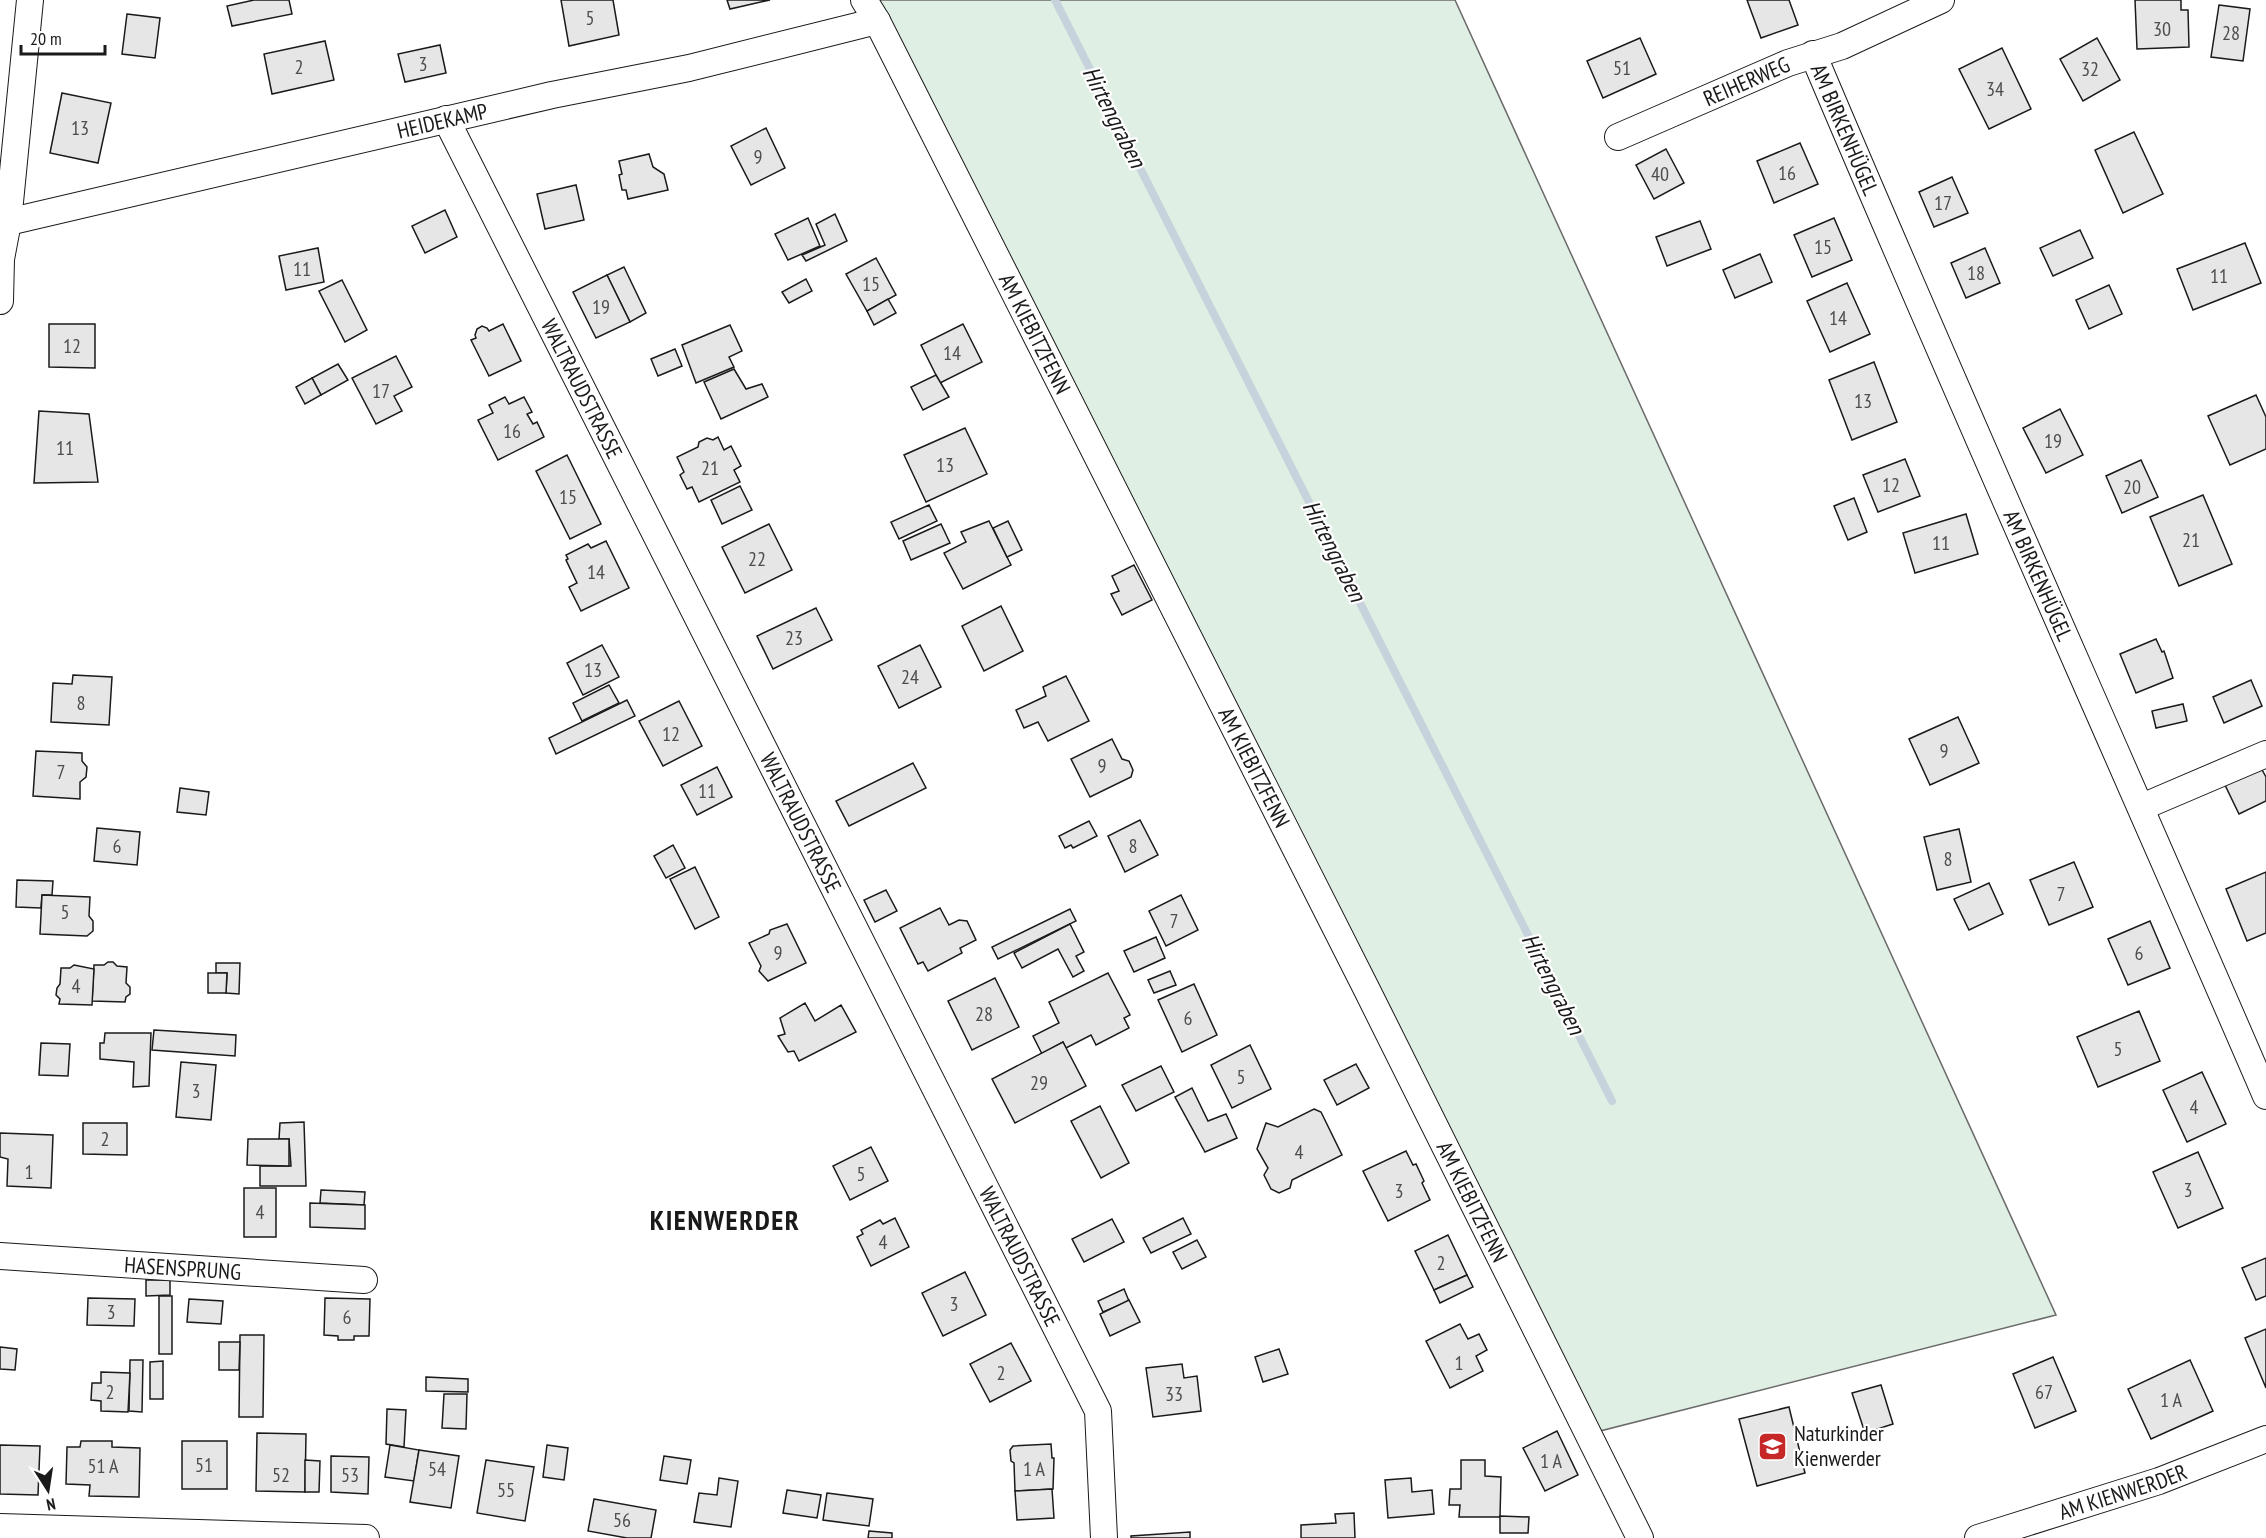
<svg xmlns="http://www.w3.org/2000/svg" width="2266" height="1538" viewBox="0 0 2266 1538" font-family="'PT Sans Narrow',sans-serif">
<rect width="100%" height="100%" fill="#fff"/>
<polygon fill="#e0efe3" stroke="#6a6a6a" stroke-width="1.5" points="874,0 1455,0 2056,1315 1596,1432"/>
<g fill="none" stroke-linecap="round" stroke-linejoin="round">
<polyline stroke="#c6d2dc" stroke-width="8" points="1055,0 1612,1101"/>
</g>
<g fill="#e6e6e6" stroke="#1a1a1a" stroke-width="1.5">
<polygon points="254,0 289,0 292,14 232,26 227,6"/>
<polygon points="561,0 613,0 619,35 569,46"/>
<polygon points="727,0 770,0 730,9"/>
<polygon points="1747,0 1789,0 1798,25 1761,38"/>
<polygon points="2135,0 2181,0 2181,10 2188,10 2189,47 2137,49"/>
<polygon points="2219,5 2250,9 2243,61 2211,57"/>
<polygon points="127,14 160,18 155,58 122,54"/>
<polygon points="1640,38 1656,74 1603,98 1587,61"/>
<polygon points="2097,38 2120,80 2083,101 2060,59"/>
<polygon points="325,41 334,80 272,94 264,54"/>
<polygon points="440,45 446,73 405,82 398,54"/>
<polygon points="2002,48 2031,109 1989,129 1959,69"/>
<polygon points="62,93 111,103 98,163 50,153"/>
<polygon points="766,128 785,168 751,185 731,146"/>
<polygon points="2134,132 2163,194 2123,213 2095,150"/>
<polygon points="1800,143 1818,184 1774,203 1757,161"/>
<polygon points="1666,149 1684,183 1654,199 1636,165"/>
<polygon points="649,154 653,167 664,174 668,190 628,199 626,190 622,190 619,175 622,174 619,161"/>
<polygon points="1952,177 1968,213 1934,227 1919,192"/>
<polygon points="576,185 584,220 545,229 537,194"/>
<polygon points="445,210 457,237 425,253 412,226"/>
<polygon points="835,214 847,241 806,261 802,255 825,245 816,224"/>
<polygon points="808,218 820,246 788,260 775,234"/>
<polygon points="1834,218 1852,260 1812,277 1794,235"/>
<polygon points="1700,221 1711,249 1667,266 1656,237"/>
<polygon points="2080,230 2093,258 2053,276 2040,248"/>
<polygon points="2245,243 2261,283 2193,310 2177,269"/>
<polygon points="318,248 324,282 286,290 279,256"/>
<polygon points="1985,248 2000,283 1966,298 1951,263"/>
<polygon points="1760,254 1772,282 1735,298 1723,270"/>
<polygon points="876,258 896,295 867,311 846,274"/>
<polygon points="624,267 646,313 630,322 607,275"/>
<polygon points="607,275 630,322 596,338 573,292"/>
<polygon points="806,279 812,291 789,303 782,292"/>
<polygon points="342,280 367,330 345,342 319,291"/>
<polygon points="1847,283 1870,334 1830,352 1807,301"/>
<polygon points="2109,285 2122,314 2089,329 2076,300"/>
<polygon points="888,299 896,313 874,325 867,311"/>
<polygon points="49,324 95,324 95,368 49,367"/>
<polygon points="503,324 521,361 489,376 471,340 476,338 475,335 477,329 482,326 487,328 489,331"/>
<polygon points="963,324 982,362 940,383 921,345"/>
<polygon points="730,325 742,351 729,357 734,367 696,383 682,345"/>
<polygon points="675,349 682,366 658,376 651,359"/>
<polygon points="396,356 412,387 394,396 402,411 376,424 352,378"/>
<polygon points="1874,362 1897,422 1852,440 1829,380"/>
<polygon points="338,364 348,380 321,395 312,378"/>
<polygon points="734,369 746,389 762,384 768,397 721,419 704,382"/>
<polygon points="936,375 949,397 923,410 911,387"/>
<polygon points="312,378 321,395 305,404 296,387"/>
<polygon points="2256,395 2266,417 2266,449 2230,465 2208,416"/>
<polygon points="505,397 509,404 524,397 532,412 527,414 533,424 537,422 544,437 498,460 478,420 493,413 489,405"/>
<polygon points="2060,409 2083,455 2046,473 2023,428"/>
<polygon points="39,411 89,414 98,482 34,483"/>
<polygon points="965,428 987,474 926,502 904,455"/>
<polygon points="718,437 724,450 731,446 741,466 734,470 740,482 699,502 692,487 687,489 680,475 684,472 677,457 698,447 699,442 707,438 713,440"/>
<polygon points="567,455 601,524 570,539 536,471"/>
<polygon points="1905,459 1920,496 1878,512 1863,475"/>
<polygon points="2141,460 2158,497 2122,513 2106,476"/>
<polygon points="740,486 752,510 722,524 711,500"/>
<polygon points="2203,495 2232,564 2179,586 2150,517"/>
<polygon points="1854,498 1867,532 1848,540 1834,506"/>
<polygon points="929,505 937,521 899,539 891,522"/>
<polygon points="1966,514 1978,554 1915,573 1903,533"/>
<polygon points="989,521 1011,565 963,589 944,553 966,542 961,532"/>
<polygon points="1008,521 1022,550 1007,557 993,528"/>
<polygon points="769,524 792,570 745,593 722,547"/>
<polygon points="941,524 950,543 911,560 903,541"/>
<polygon points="606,541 629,588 581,611 569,587 577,583 566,560 568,559 566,555 588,544 591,548"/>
<polygon points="1134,565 1152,600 1122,615 1111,594 1119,591 1112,576"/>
<polygon points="1001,606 1023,651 984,671 962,626"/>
<polygon points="816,608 832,640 773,669 757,636"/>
<polygon points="2156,639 2162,652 2164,651 2173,678 2136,693 2120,654"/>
<polygon points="602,645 619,677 583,695 567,663"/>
<polygon points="920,645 941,687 899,708 878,666"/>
<polygon points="73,675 112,677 109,725 51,722 53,683 72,684"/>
<polygon points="1066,676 1089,721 1048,741 1038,722 1024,728 1016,710 1046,696 1043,687"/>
<polygon points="2251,680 2262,706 2224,723 2213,697"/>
<polygon points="609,685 619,703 582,721 573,703"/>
<polygon points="627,700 635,716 556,754 549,738"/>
<polygon points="679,701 702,746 663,766 639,721"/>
<polygon points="2183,704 2187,721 2156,728 2152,711"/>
<polygon points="1958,717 1979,763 1930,785 1909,739"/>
<polygon points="1112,739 1122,759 1129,761 1133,770 1131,777 1090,797 1071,759"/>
<polygon points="36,751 82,753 82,761 87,767 86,777 80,782 80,799 33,796"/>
<polygon points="913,763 926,788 849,826 836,801"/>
<polygon points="717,767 732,797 697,815 681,785"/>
<polygon points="2261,768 2266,777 2266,801 2239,814 2225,785"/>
<polygon points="180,788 209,792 206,815 177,812"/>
<polygon points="1140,820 1158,855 1125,872 1108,836"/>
<polygon points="1089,821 1097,836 1073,848 1071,845 1065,848 1059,836"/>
<polygon points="97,828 140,832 137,865 94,861"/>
<polygon points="1959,829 1971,882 1937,890 1924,837"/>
<polygon points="673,845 685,868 666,878 654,856"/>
<polygon points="2074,862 2093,907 2049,925 2030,880"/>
<polygon points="695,867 719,917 695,929 670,879"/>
<polygon points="2266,872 2266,933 2247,941 2226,889"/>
<polygon points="17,880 53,881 52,895 42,895 41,908 16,907"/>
<polygon points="1989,883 2003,914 1969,930 1954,899"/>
<polygon points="886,890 897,911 875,922 864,900"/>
<polygon points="42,895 90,897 89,916 93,921 93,931 87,936 40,934"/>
<polygon points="1181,895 1198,930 1166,946 1149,911"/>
<polygon points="940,908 949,925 959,920 967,921 976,940 960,948 962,953 928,971 923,962 918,964 900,928"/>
<polygon points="1070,909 1076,921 998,959 992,947"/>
<polygon points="2150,921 2170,968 2128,985 2108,939"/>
<polygon points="787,924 806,963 768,981 759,971 761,966 749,943 769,934 770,930"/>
<polygon points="1070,924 1084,952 1076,956 1084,971 1073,977 1058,949 1022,968 1014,953"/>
<polygon points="1156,937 1165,958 1134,972 1124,951"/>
<polygon points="108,962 113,962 117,966 127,967 126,983 130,987 130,994 126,997 125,1002 92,1001 94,965 104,965"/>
<polygon points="216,963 240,963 239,994 226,993 227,973 216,973"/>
<polygon points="74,965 94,969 92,1005 59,1004 60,999 56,995 57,988 60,984 61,968 70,968"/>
<polygon points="1170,971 1176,985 1154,993 1148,980"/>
<polygon points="208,973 227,973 226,993 208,993"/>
<polygon points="1108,973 1130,1015 1124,1018 1129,1028 1096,1045 1091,1035 1066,1048 1063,1042 1042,1054 1033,1036 1059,1023 1049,1002"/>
<polygon points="995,978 1019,1027 972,1050 948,1001"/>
<polygon points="1194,984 1217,1035 1182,1052 1158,1000"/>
<polygon points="805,1003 815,1021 841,1005 856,1032 799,1061 794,1051 788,1052 778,1036 785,1034 780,1018"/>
<polygon points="2139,1011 2160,1061 2098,1087 2077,1037"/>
<polygon points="154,1030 236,1035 235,1056 152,1050"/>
<polygon points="105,1033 151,1033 149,1086 133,1087 134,1062 100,1059 100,1043 104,1043"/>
<polygon points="1063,1042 1086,1086 1015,1123 992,1079"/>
<polygon points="41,1043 70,1044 68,1076 39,1075"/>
<polygon points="1250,1045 1271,1089 1232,1108 1211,1065"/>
<polygon points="181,1062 216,1065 211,1120 176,1117"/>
<polygon points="1356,1064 1369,1088 1337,1105 1324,1080"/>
<polygon points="1161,1066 1174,1092 1136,1111 1122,1085"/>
<polygon points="2202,1072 2226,1124 2187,1142 2163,1090"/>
<polygon points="1192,1088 1208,1121 1226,1114 1237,1138 1205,1152 1175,1097"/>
<polygon points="1100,1106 1129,1163 1101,1178 1071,1121"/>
<polygon points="1314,1109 1321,1112 1342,1155 1292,1180 1290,1188 1279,1193 1271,1189 1264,1175 1268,1168 1257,1149 1266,1123 1278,1127"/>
<polygon points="304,1122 306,1186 260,1186 260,1166 291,1166 289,1139 279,1139 280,1123"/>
<polygon points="83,1123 127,1123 127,1155 83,1154"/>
<polygon points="0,1133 53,1135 51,1188 7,1186 8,1159 0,1157"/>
<polygon points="248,1139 289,1139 289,1166 247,1165"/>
<polygon points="871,1147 888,1181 850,1200 833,1166"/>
<polygon points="1406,1151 1413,1165 1416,1164 1424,1181 1422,1183 1430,1200 1388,1221 1363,1171"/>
<polygon points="2198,1152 2223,1208 2178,1228 2153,1172"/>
<rect x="244" y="1188" width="32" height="49"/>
<polygon points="321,1190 365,1192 364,1205 320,1203"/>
<polygon points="310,1203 365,1205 365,1229 310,1227"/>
<polygon points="895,1218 909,1247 871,1266 857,1237 863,1234 861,1230 880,1220 883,1224"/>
<polygon points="1183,1218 1191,1234 1151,1253 1143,1238"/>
<polygon points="1112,1219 1124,1242 1084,1262 1072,1239"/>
<polygon points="1448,1235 1467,1275 1434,1290 1415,1251"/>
<polygon points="1197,1240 1206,1257 1182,1269 1173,1252"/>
<polygon points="2266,1258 2266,1296 2256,1300 2242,1268"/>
<polygon points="965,1272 986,1315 943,1336 922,1293"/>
<polygon points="1467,1275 1473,1287 1440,1303 1434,1290"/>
<polygon points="146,1280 170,1280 170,1295 146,1296"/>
<polygon points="1124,1289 1129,1301 1103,1312 1098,1301"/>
<rect x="159" y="1296" width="13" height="58"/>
<polygon points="88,1298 135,1299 134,1326 87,1325"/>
<polygon points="325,1298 370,1299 369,1336 354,1336 354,1340 338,1340 338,1336 324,1335"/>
<polygon points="189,1299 223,1301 221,1324 187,1322"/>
<polygon points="1129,1300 1140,1322 1110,1336 1100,1314"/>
<polygon points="1460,1324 1468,1339 1479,1334 1487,1350 1476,1356 1483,1371 1450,1388 1426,1341"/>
<polygon points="2266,1329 2266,1388 2245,1338"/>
<polygon points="240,1335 264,1335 263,1417 239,1417"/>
<polygon points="219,1342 240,1342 239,1370 219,1370"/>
<polygon points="1011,1343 1031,1381 990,1402 970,1364"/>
<polygon points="0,1347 17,1349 15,1370 0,1369"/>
<polygon points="1279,1349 1288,1374 1263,1382 1255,1357"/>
<polygon points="2053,1357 2076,1411 2035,1428 2013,1374"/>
<polygon points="130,1360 143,1360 142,1412 129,1411"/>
<polygon points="2190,1360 2213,1411 2151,1439 2128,1389"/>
<polygon points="163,1361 163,1399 150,1399 150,1362"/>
<polygon points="1182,1364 1184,1378 1197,1376 1201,1411 1153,1417 1146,1368"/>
<polygon points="101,1372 130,1373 128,1412 101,1411 101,1401 91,1400 92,1383 101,1383"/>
<polygon points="426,1377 468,1379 468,1392 426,1391"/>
<polygon points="1881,1385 1893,1424 1865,1433 1852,1393"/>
<polygon points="444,1394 467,1394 466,1429 442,1428"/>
<polygon points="1789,1407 1805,1473 1757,1486 1739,1419"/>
<polygon points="387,1409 406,1410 404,1447 386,1444"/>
<polygon points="1557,1431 1578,1475 1545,1491 1523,1448"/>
<polygon points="257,1433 306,1434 305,1492 256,1491"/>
<polygon points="81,1441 112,1441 112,1447 140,1448 139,1497 89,1496 90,1485 66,1484 67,1447 80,1447"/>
<rect x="182" y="1441" width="45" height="48"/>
<polygon points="1051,1444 1052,1458 1054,1458 1053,1489 1015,1491 1014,1463 1011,1461 1010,1450 1013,1446"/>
<polygon points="0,1445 40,1446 38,1495 0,1494"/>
<polygon points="390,1445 419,1450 414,1481 385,1477"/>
<polygon points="547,1445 568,1448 564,1480 543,1477"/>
<polygon points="419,1450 459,1456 451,1508 410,1502"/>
<polygon points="331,1456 369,1457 368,1494 331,1492"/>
<polygon points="664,1456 691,1460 687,1484 660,1480"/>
<polygon points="305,1460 320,1461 319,1492 305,1492"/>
<polygon points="486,1460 534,1467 525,1521 477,1513"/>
<polygon points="1461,1460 1485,1460 1485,1476 1501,1477 1500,1517 1459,1517 1460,1505 1449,1505 1450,1489 1461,1489"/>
<polygon points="719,1478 738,1481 731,1527 694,1522 699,1493 717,1495"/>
<polygon points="1411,1478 1412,1492 1432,1490 1434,1514 1388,1518 1385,1480"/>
<polygon points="1052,1489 1054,1518 1017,1520 1015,1491"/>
<polygon points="787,1490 821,1495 817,1518 783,1513"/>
<polygon points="827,1493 873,1499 869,1526 823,1520"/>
<polygon points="594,1499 656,1510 651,1538 627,1538 588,1531"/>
<polygon points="1354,1513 1355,1538 1301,1538 1301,1525 1336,1523 1335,1514"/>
<polygon points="1500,1516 1529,1517 1528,1533 1500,1533"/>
<polygon points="869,1531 892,1533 892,1538 868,1538"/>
<polygon points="1190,1532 1190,1538 1131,1538 1131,1536"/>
</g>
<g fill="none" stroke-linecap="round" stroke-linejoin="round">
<defs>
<g id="street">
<path id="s1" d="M864 0 877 21 1367 990 1640 1538"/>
<path id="s2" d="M1813 54C1960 403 2116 748 2266 1096"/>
<path id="s3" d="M446 119 1098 1411 1104 1538"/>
<path id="s4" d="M1618 137 1788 63 1842 46 1941 0"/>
<path id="s5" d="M8 222 552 95 689 68 877 21"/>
<polyline points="0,301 1,259 8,222 30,0"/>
<polyline points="2142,807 2266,754"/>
<path id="s6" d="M0 1256 364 1280"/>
<polyline points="0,1527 366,1538"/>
<path id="s7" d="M1978 1538 2159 1481 2266 1439"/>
</g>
</defs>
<use href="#street" stroke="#1a1a1a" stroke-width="28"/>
<use href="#street" stroke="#fff" stroke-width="26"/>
</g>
<defs>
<symbol id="school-square" viewBox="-11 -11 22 22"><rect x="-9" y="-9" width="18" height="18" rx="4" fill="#c62828" stroke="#fff"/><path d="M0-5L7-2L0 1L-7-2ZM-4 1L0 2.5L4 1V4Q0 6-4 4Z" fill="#fff"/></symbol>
</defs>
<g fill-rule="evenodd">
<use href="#school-square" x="1756" y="1430" width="33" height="33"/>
</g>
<g text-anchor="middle" stroke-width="4.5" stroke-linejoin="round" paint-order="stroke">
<g font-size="20" fill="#4d4d4d">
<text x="590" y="25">5</text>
<text x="2162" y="36">30</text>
<text x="2231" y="40">28</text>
<text x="423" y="71">3</text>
<text x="299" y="74">2</text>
<text x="1622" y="75">51</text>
<text x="2090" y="76">32</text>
<text x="1995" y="96">34</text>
<text x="80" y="135">13</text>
<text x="758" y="164">9</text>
<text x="1787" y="180">16</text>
<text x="1660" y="181">40</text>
<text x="1943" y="210">17</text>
<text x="1823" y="254">15</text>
<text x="302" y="276">11</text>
<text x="1976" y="280">18</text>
<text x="2219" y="283">11</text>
<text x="871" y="291">15</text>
<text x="601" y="314">19</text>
<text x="1838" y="325">14</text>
<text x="72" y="353">12</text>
<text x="952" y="360">14</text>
<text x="381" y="398">17</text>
<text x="1863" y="408">13</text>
<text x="512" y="438">16</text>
<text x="2053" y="448">19</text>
<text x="65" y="455">11</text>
<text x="945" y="472">13</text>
<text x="710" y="475">21</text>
<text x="1891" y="492">12</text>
<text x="2132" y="494">20</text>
<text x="568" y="504">15</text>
<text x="2191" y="547">21</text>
<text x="1941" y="550">11</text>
<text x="757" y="566">22</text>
<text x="596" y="579">14</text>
<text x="794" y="645">23</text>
<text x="593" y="677">13</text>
<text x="910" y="684">24</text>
<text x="81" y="710">8</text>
<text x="671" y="741">12</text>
<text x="1944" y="758">9</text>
<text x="1102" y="773">9</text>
<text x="61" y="779">7</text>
<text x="707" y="798">11</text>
<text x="117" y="853">6</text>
<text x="1133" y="853">8</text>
<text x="1948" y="866">8</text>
<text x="2061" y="901">7</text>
<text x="65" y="919">5</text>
<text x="1174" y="928">7</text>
<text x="778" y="960">9</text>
<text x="2139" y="960">6</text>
<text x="76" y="993">4</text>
<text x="984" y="1021">28</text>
<text x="1188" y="1025">6</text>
<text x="2118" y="1056">5</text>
<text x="1241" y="1084">5</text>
<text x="1039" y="1090">29</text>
<text x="196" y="1098">3</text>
<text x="2194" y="1114">4</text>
<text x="105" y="1146">2</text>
<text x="1299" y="1159">4</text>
<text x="29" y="1179">1</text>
<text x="861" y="1181">5</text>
<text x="2188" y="1197">3</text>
<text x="1399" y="1198">3</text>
<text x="260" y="1219">4</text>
<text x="883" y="1249">4</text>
<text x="1441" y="1270">2</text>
<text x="954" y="1311">3</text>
<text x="111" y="1319">3</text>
<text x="347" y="1324">6</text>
<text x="1459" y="1370">1</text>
<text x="1001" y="1380">2</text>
<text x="110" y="1399">2</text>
<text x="2044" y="1399">67</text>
<text x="1174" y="1401">33</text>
<text x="2171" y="1407">1 A</text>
<text x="1551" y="1468">1 A</text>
<text x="204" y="1472">51</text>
<text x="103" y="1473">51 A</text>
<text x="437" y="1476">54</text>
<text x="1034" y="1476">1 A</text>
<text x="281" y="1482">52</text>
<text x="350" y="1482">53</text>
<text x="506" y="1497">55</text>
<text x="622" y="1527">56</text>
</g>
<g font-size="22" fill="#1a1a1a" stroke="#fff">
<text dy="8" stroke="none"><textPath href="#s4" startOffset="140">REIHERWEG</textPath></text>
<text dy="8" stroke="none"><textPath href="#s5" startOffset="446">HEIDEKAMP</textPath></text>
<text dy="8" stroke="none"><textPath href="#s2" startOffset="82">AM BIRKENHÜGEL</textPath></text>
<text dy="8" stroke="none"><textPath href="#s1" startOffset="375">AM KIEBITZFENN</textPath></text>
<text dy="8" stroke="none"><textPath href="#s3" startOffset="302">WALTRAUDSTRASSE</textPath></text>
<text dy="8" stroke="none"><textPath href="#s2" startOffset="568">AM BIRKENHÜGEL</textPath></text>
<text dy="8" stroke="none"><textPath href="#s1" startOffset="861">AM KIEBITZFENN</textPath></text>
<text dy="8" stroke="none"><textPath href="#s3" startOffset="788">WALTRAUDSTRASSE</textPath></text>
<text dy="8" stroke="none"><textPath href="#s1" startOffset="1347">AM KIEBITZFENN</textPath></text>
<text dy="8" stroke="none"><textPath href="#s3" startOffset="1274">WALTRAUDSTRASSE</textPath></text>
<text dy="8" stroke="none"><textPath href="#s6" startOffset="183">HASENSPRUNG</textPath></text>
<text dy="8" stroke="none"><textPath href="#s7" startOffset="152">AM KIENWERDER</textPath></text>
</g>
<g font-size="22" fill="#1a1a1a" stroke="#fff" text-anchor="start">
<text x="1794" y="1441">Naturkinder<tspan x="1794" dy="25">Kienwerder</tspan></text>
</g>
<g font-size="24" font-style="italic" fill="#1a1a1a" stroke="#fff">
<text transform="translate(1114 117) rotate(63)" y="8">Hirtengraben</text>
<text transform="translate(1334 551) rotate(63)" y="8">Hirtengraben</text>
<text transform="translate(1553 984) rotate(63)" y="8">Hirtengraben</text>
</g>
<g font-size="28" font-weight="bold" letter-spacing="1.5" fill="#1a1a1a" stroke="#fff">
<text x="725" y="1230">KIENWERDER</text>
</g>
</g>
<g transform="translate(48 1490) rotate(168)" stroke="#ffffff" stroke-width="4.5" paint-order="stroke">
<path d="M0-4.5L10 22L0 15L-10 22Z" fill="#1a1a1a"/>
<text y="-9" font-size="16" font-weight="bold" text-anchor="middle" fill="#1a1a1a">N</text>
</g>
<path d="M21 45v9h84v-9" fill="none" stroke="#1a1a1a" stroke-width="3"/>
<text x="30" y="45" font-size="18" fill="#1a1a1a" stroke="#ffffff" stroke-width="4.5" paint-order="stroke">20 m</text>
</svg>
